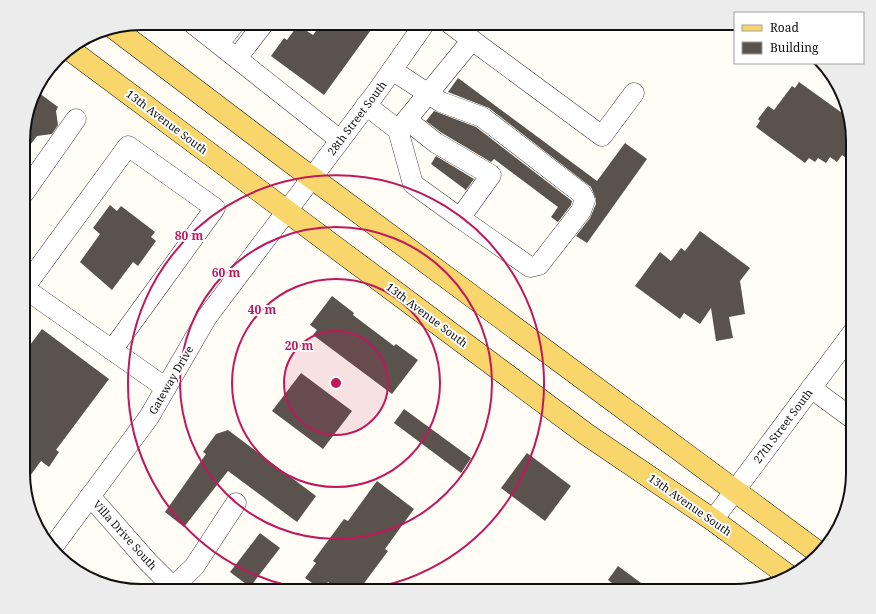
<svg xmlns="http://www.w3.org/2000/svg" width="876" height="614" viewBox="0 0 876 614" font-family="'Noto Serif',serif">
<rect width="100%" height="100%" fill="#fffdf5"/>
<g fill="#5a524d">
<polygon points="322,23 376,23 324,95 271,56 284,38 287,40 298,25 313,35"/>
<polygon points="458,78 597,181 625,143 647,159 587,243 576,236 590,218 596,204 596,199 591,187 489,108 448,92"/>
<polygon points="799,82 849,118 853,133 853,151 847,159 842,155 837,162 830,157 826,163 818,158 815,162 809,158 805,163 756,127 760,121 758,119 768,106 774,110 792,86 795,88"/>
<polygon points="35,90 58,107 56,111 58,125 52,134 37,136 24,153 24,126"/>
<polygon points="434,111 476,127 572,201 571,205 558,222 551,217 558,207 494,159 491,162 442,133 426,121"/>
<polygon points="436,156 474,179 466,190 431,164"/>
<polygon points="110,205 117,211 121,206 155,232 151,237 156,241 138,266 133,262 112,290 80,262 100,234 93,228"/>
<polygon points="700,231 750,268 740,281 745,314 729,317 733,338 716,341 711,308 700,324 684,313 680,319 635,286 660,252 671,261 681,248 685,251"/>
<polygon points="332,296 354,313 353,315 394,346 396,344 418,360 392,394 313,335 317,330 310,325"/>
<polygon points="42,329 109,379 56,450 59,452 49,467 41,461 24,484 24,353"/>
<polygon points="301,373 352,411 323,449 272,411"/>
<polygon points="404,409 471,458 461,473 394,423"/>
<polygon points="228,430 316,496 297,522 228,471 184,527 165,512 206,454 203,452 216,434"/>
<polygon points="527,453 571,486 545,521 501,488"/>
<polygon points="377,481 414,509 385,549 388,551 362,586 359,584 354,591 339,591 328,582 322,590 305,578 316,563 313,561 344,519 348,521"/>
<polygon points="260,533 280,548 250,587 230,572"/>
<polygon points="618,566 652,591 623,591 608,580"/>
</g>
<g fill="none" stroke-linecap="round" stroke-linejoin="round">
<defs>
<g id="minor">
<polyline points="192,23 340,140"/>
<polyline points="472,40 602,136 634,93"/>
<polyline points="219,43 235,23"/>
<polyline points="237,58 264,23"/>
<polyline points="392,70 441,102 482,117 581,193 585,200 581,211 539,265 530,267 460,218"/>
<polyline points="366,105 398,130 413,184 460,218 491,175 436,143 407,120"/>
<polyline points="399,129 472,40 449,23"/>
<polyline points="24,193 76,119"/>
<polyline points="24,288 128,146 215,208 112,350"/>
<polyline points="24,288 166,388"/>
<polyline points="811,388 853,419"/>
<polyline points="90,496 148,562 177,591"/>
<polyline points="713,520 853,332"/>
<polyline points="52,548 149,417 207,317 378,90 425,23"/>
<polyline points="173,587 194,567 236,503"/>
</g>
<g id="major">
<polyline points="114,28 288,160 819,553"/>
<polyline points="69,49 586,434 713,520 790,577"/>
</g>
</defs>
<use href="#minor" stroke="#444" stroke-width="21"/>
<use href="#major" stroke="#222" stroke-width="23"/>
<use href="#minor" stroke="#fff" stroke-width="20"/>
<use href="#major" stroke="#f9d66b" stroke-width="22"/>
</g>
<circle cx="336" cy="383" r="52" fill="#c2185b" fill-opacity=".12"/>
<g fill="none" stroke="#c2185b" stroke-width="2">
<circle cx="336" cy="383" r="52"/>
<circle cx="336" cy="383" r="104"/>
<circle cx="336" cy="383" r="156"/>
<path d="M327 591A208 208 0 1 1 345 591"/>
</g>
<g text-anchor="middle" stroke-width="4" stroke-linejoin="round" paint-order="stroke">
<g font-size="11" fill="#111" stroke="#fff">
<text transform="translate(357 118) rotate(-53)" y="4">28th Street South</text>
<text transform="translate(167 122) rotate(37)" y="4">13th Avenue South</text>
<text transform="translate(427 315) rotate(37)" y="4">13th Avenue South</text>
<text transform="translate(171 380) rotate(-60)" y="4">Gateway Drive</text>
<text transform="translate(783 426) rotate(-53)" y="4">27th Street South</text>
<text transform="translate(690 505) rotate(35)" y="4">13th Avenue South</text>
<text transform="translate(125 535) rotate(48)" y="4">Villa Drive South</text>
</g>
</g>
<path d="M0 0H876V614H0ZM141 30H735A111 111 0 0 1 846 141V473A111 111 0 0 1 735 584H141A111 111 0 0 1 30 473V141A111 111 0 0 1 141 30Z" fill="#ececec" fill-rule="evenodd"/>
<path fill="none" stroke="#111" stroke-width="2" d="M141 30H735A111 111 0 0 1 846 141V473A111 111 0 0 1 735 584H141A111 111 0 0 1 30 473V141A111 111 0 0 1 141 30Z"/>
<circle cx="336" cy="383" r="6" fill="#c2185b" stroke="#fff" stroke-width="2"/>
<g font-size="12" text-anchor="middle" font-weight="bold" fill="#c2185b" stroke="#fff" stroke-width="4" stroke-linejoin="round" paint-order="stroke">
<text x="189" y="240">80 m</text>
<text x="226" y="277">60 m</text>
<text x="262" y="314">40 m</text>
<text x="299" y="350">20 m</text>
</g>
<rect x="734" y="12" width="130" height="52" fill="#ffffff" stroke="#a0a0a0"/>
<rect x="742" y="25" width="20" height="6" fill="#f9d66b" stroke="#a0a0a0"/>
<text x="770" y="32" font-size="12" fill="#111111">Road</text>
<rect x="742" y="42" width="20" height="12" fill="#5a524d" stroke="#a0a0a0"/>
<text x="770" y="52" font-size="12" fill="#111111">Building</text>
</svg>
